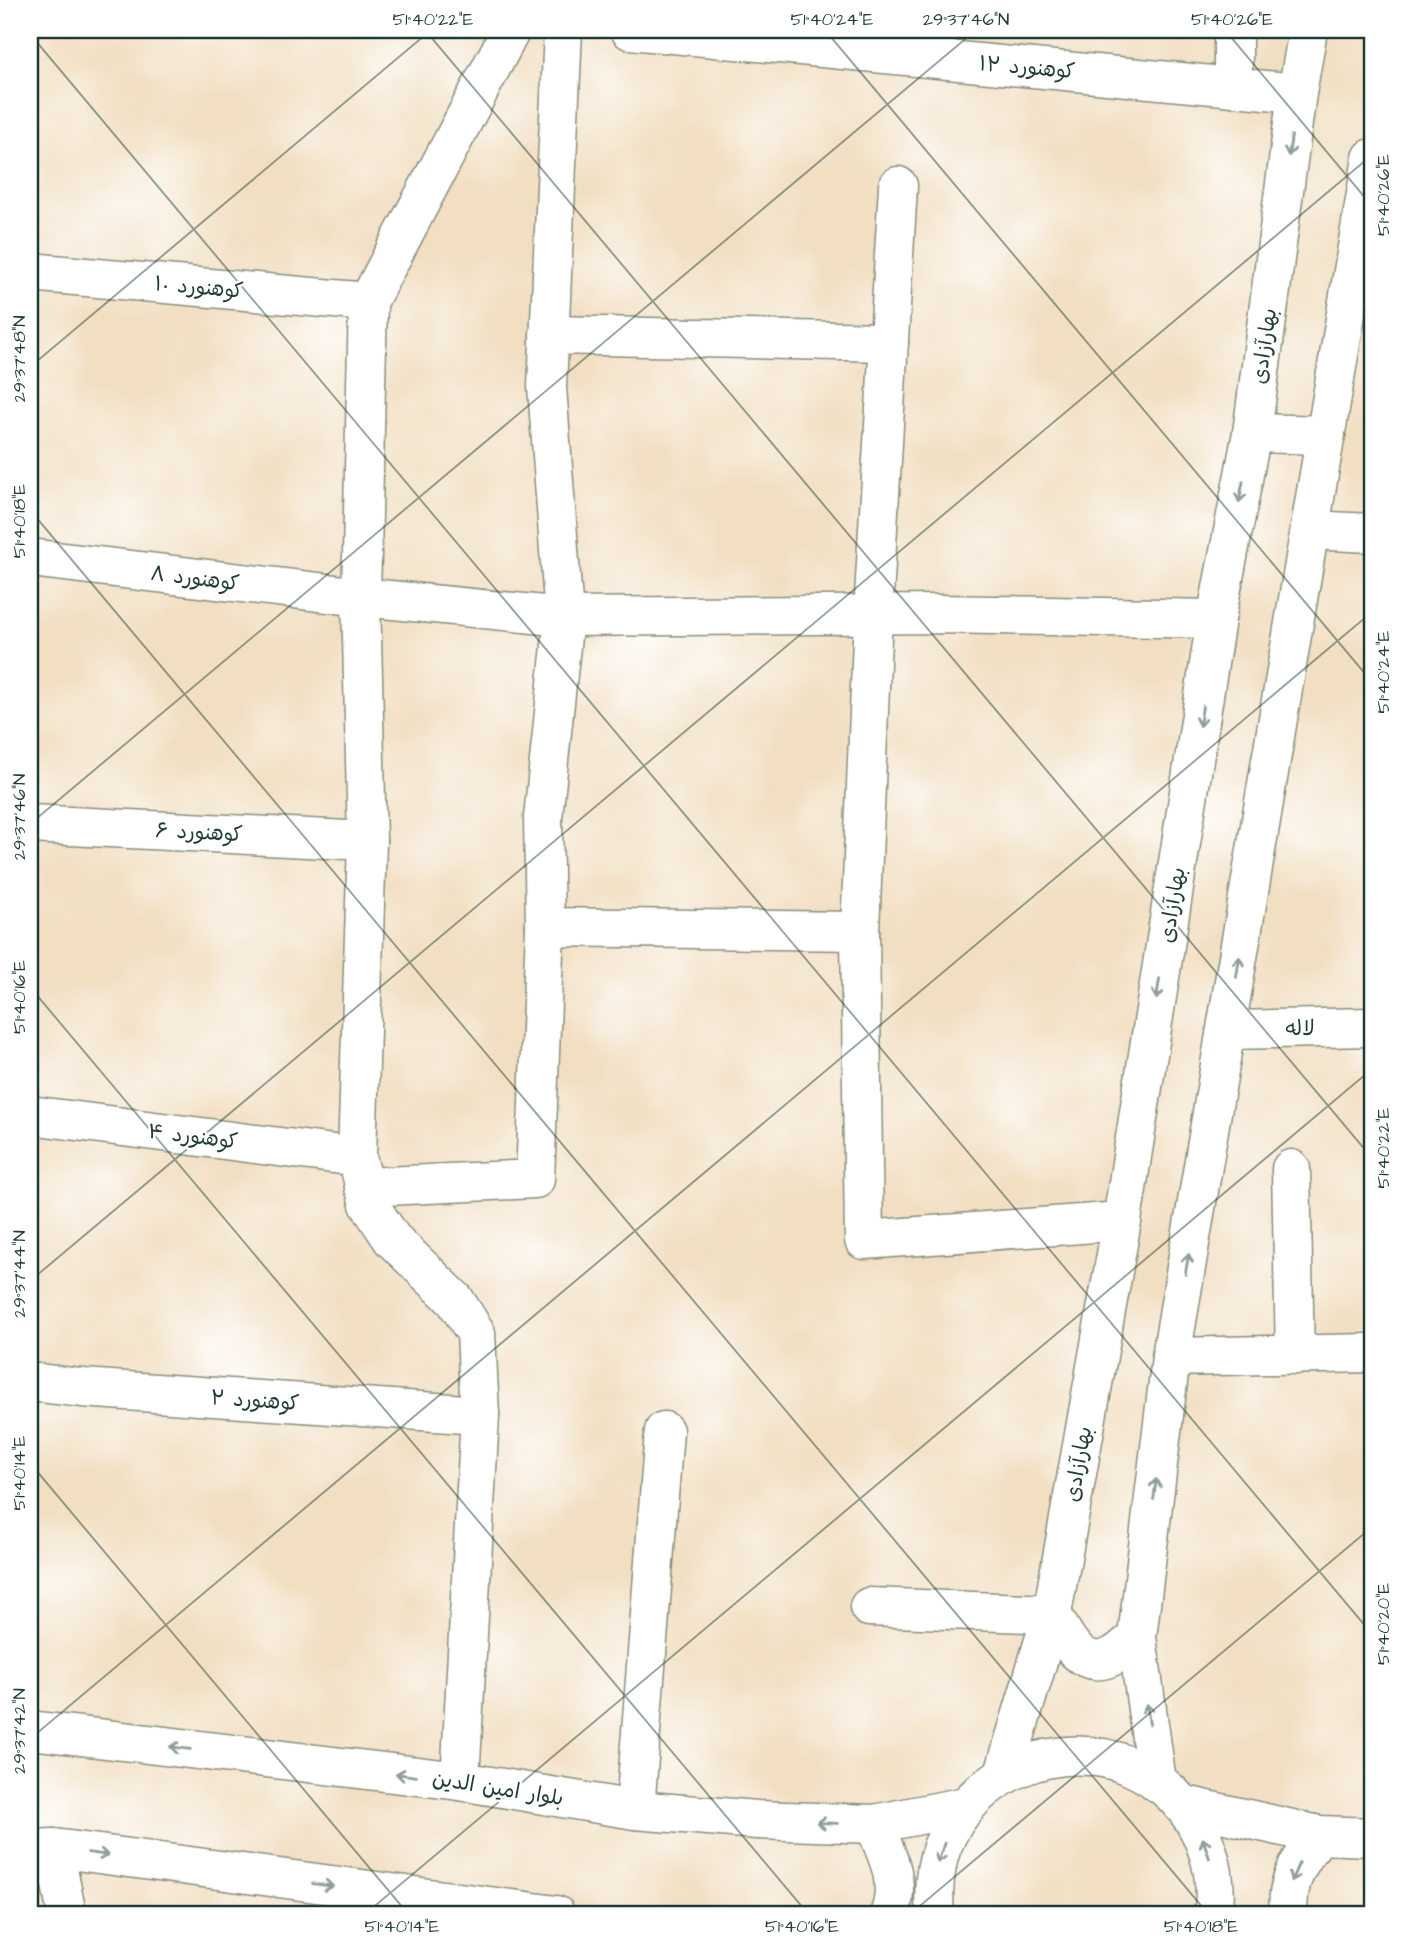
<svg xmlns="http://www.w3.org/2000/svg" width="1402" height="1945" viewBox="0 0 1402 1945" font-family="'Architects Daughter','Playpen Sans Arabic',sans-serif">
<rect width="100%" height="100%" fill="#fff"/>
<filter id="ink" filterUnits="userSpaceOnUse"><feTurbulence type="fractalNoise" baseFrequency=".0143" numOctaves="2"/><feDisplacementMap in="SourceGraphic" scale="14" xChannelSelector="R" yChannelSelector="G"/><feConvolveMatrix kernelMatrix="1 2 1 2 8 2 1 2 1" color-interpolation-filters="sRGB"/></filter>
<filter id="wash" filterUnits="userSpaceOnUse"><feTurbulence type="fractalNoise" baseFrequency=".00686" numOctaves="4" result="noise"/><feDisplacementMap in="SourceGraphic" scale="28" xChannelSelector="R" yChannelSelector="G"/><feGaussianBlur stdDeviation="1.57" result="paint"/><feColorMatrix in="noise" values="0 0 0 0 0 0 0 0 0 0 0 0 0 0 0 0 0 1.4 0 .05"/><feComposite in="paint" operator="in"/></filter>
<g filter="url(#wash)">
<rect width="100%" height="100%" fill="#f2dfc2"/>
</g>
<g filter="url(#ink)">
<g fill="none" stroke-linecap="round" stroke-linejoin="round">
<defs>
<g id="minor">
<polyline points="563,30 547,387 564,617 936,614 1216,619"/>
<polyline points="630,30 1297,93"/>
<polyline points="1233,87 1233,30"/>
<polyline points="898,186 873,614 860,931 864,1240 1122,1221"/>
<polyline points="30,272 368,302"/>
<polyline points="549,335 889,342"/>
<polyline points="1310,530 1372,533"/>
<polyline points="30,558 361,597 564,617 543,818 545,927 535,1179 364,1187"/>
<polyline points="30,824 367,841"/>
<polyline points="545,927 860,931"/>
<polyline points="1227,1030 1372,1027"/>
<polyline points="30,1115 357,1157"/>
<polyline points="1291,1169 1295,1355"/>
<polyline points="1171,1357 1372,1353"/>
<polyline points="30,1382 82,1388 480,1415"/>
<polyline points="869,1607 1052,1614"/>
<polyline points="460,1781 480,1415 476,1333 455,1300 392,1239 369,1204 357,1157 367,841 361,597 368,302 511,30"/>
<polyline points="635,1810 664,1431"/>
<polyline points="54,1848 67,1915"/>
</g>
<g id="major">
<polyline points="1252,433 1326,435"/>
<path d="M1052 1614C1065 1636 1079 1671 1111 1657 1120 1653 1130 1643 1137 1637"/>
<polyline points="30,1730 460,1781 635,1810 757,1820 874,1824 966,1806"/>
<polyline points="1004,1774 1052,1614 1122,1221 1216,619 1252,433 1297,93 1308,30"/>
<polyline points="1157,1782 1137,1637 1171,1357 1372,158"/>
<polyline points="1181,1804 1319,1835 1372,1837"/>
<path d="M874 1824C887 1855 902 1882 889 1915"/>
<polyline points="30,1849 54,1848 556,1915"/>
<path d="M935 1915C933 1892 934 1869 942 1847 971 1773 1058 1735 1132 1767 1161 1780 1186 1803 1200 1832 1212 1857 1218 1887 1213 1915"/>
<path d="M1289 1915C1285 1882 1299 1861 1319 1835"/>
</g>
</defs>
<use href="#minor" stroke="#888e7b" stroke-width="41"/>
<use href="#major" stroke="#888e7b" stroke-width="41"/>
<use href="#minor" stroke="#fff" stroke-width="38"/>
<use href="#major" stroke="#fff" stroke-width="38"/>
</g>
<defs><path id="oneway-shaft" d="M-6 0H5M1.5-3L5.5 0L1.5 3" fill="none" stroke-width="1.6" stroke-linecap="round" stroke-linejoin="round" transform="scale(1.75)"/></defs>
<g stroke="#8f9e9a">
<use href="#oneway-shaft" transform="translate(1290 146) rotate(98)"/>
<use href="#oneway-shaft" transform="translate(1241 492) rotate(101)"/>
<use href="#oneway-shaft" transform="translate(1201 716) rotate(99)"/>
<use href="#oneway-shaft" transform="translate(1238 967) rotate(-81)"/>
<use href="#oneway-shaft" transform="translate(1158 989) rotate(99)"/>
<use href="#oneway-shaft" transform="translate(1187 1264) rotate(-80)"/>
<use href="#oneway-shaft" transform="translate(1155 1489) rotate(-83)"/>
<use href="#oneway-shaft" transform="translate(1148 1714) rotate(-98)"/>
<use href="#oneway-shaft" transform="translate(180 1748) rotate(-173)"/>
<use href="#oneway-shaft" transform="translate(406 1775) rotate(-173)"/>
<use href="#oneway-shaft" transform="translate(827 1823) rotate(-178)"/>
<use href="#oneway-shaft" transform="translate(1206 1848) rotate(-109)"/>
<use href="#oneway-shaft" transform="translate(941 1853) rotate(108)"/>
<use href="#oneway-shaft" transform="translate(98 1854) rotate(8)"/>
<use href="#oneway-shaft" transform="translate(1295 1872) rotate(114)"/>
<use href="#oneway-shaft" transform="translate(323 1885) rotate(8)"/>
</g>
</g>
<path fill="none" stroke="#1f3d34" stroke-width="2" stroke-opacity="0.45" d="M425 30 1372 1158M825 30 1372 682M1225 30 1372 206M30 34 1372 1634M30 367 431 30M30 510 1209 1915M30 824 976 30M30 987 809 1915M30 1281 1372 155M30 1463 409 1915M30 1739 1372 612M364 1915 1372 1069M909 1915 1372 1527"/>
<g text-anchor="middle" stroke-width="5" stroke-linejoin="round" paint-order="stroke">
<g font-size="21" fill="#1f3d34" stroke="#fff">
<text transform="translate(1027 67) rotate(5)" y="7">کوهنورد ۱۲</text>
<text transform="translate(199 287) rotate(5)" y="7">کوهنورد ۱۰</text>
<text transform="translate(1264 346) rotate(-82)" y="7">بهارآزادی</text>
<text transform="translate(195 578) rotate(7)" y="7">کوهنورد ۸</text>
<text transform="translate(199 832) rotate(3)" y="7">کوهنورد ۶</text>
<text transform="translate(1172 905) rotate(-81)" y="7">بهارآزادی</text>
<text transform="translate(1300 1028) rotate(-1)" y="7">لاله</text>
<text transform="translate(193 1136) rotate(7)" y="7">کوهنورد ۴</text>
<text transform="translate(255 1400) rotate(4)" y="7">کوهنورد ۲</text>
<text transform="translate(1078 1464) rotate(-80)" y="7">بهارآزادی</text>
<text transform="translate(498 1788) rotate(9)" y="7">بلوار امین الدین</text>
</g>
</g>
<rect width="1402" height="1945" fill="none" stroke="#fff" stroke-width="77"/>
<rect x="38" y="38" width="1326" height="1868" fill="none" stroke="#1f3d34" stroke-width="2.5"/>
<g font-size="18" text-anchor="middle" fill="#1f3d34">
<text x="433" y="25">51°40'22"E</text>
<text x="832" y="25">51°40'24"E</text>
<text x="966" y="25">29°37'46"N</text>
<text x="1232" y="25">51°40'26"E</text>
<text transform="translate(1383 195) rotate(-90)" y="6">51°40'26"E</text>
<text transform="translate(19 359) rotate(-90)" y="6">29°37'48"N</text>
<text transform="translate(19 521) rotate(-90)" y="6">51°40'18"E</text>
<text transform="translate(1383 672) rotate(-90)" y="6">51°40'24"E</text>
<text transform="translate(19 817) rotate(-90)" y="6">29°37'46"N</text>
<text transform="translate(19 997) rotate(-90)" y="6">51°40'16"E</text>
<text transform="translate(1383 1148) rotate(-90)" y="6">51°40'22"E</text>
<text transform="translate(19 1274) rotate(-90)" y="6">29°37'44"N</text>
<text transform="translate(19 1473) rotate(-90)" y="6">51°40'14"E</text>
<text transform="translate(1383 1624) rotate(-90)" y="6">51°40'20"E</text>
<text transform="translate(19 1731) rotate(-90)" y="6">29°37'42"N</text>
<text x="402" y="1932">51°40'14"E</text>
<text x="802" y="1932">51°40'16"E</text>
<text x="1201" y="1932">51°40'18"E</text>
</g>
</svg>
